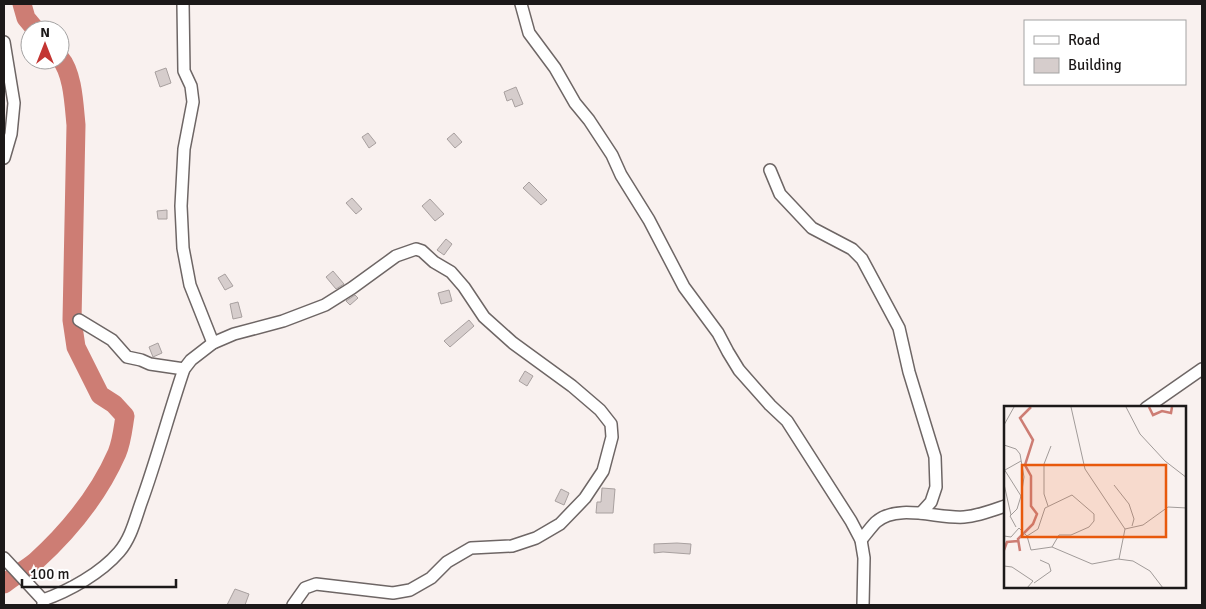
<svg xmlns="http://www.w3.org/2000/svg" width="1206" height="609" viewBox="0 0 1206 609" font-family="Signika,sans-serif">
<rect width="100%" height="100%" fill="#f9f1ef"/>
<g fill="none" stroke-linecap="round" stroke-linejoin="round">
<g stroke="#cd7d74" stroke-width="19">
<polyline points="22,4 26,18 36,30"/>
<path d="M4 584C14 576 25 570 35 562 68 532 99 494 117 453 122 441 123 428 125 416L114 404 100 395 76 347 72 320 76 125C74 105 73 73 60 58"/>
</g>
</g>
<g fill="#d6cdcc" stroke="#a8a09f">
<polygon points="166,68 171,83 160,87 155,72"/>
<polygon points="516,87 523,104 515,107 512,99 507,101 504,92"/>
<polygon points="368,133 376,143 369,148 362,137"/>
<polygon points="454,133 462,142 455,148 447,139"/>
<polygon points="529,182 547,200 541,205 523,188"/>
<polygon points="352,198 362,209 356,214 346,203"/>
<polygon points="430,199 444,214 435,221 422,206"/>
<polygon points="167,210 167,219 158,219 157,211"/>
<polygon points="446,239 452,244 444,255 437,250"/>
<polygon points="333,271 344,284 336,289 326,277"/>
<polygon points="225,274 233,286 225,290 218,278"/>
<polygon points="449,290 452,301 441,304 438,293"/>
<polygon points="355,295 358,298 350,305 346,301"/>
<polygon points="238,302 242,317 233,319 230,304"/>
<polygon points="469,320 474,326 450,347 444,341"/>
<polygon points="158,343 162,353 153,357 149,347"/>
<polygon points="525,371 533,376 527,386 519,381"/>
<polygon points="602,488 615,489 613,513 596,513 597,502 601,502"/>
<polygon points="561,489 569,493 564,505 555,501"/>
<polygon points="677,543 691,544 690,554 663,552 654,553 654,544"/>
<polygon points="235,589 249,594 245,605 227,605"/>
</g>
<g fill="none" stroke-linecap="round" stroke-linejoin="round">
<defs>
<g id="minor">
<polyline points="183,4 184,71 191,86 193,102 184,149 181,206 183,248 190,285 213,343"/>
<polyline points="521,4 529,33 555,68 575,103 589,120 612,155 621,175 649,220 684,287 718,333 728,352 739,370 770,405 787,421 851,521 861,540 864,558 863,605"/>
<polyline points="4,42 14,103 11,134 4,158"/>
<polyline points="770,170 780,194 812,228 852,249 862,259 899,328 909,372 935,457 936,487 931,502 921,513"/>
<polyline points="79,320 112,340 127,357 141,360 150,364 184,369"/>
<polyline points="1146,408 1202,369"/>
<path d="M861 540C866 534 871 527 876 522 898 503 938 519 964 517 978 516 991 511 1005 506"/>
<polyline points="4,558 43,600 43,605"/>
<path d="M43 600C69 591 101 573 119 552 131 538 135 520 141 503 157 459 169 413 184 369L191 360 213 343 234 334 283 321 325 305 352 288 396 256 416 249 422 251 434 262 451 272 464 287 484 317 513 343 572 386 600 410 611 424 612 437 603 471 585 498 560 524 536 538 512 546 471 548 447 562 431 578 410 590 393 593 316 584 305 588 293 605"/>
</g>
</defs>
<use href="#minor" stroke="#6e6665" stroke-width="14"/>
<use href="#minor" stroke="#fff" stroke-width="11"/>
</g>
<g transform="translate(1004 406)">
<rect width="182" height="182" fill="#f9f1ef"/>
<path fill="none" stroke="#cd7d74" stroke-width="2.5" d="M145 1 149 9 158 5 167 7 168 1M0 144 3 136 15 135M16 145 14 133 29 118 33 108 27 100V70L21 59 29 34 16 12 27 1"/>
<path fill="none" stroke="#a19b99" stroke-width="1" d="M67 1 81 63 121 123 115 153M122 1 136 28 161 55 183 72M0 19 10 1M0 39 12 43 16 48 20 71 17 91M0 63 17 90 13 103 6 110 12 121M1 64 17 55M0 78 7 109M110 79 125 98 130 113 128 120M44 100 40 88V58L47 40M121 123 139 119 164 101 183 102M0 130 7 131 15 122 23 130 27 144 48 141 88 158 114 153 129 155 146 165 159 182M23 130 34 123 41 102 68 89 90 108V115L85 121 67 129H55L48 141M0 160 8 161 29 175 23 182M30 177 47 165 45 158 36 154"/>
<path fill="#e8590c" fill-opacity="0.15" stroke="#e8590c" stroke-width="2.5" d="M18 59H162V131H18Z"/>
<rect width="182" height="182" fill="none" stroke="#1c1919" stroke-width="2.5"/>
</g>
<rect width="1206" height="609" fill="none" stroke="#1c1919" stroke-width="10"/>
<rect x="1024" y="20" width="162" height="65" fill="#ffffff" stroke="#a4a3a3"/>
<rect x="1034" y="36" width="25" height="8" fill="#ffffff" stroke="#a4a3a3"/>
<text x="1068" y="45" font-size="15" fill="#1c1919">Road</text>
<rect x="1034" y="58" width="25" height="15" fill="#d6cdcc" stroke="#a4a3a3"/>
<text x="1068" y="70" font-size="15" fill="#1c1919">Building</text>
<g transform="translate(45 45)"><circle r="24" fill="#ffffff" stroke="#a4a3a3"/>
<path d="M0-4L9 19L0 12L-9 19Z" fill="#c33532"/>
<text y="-8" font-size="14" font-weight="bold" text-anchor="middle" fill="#1c1919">N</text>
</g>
<path d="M22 579v8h154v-8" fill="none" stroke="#1c1919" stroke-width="2.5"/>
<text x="30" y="579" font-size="15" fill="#1c1919" stroke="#ffffff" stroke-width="4" paint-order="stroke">100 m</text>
</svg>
